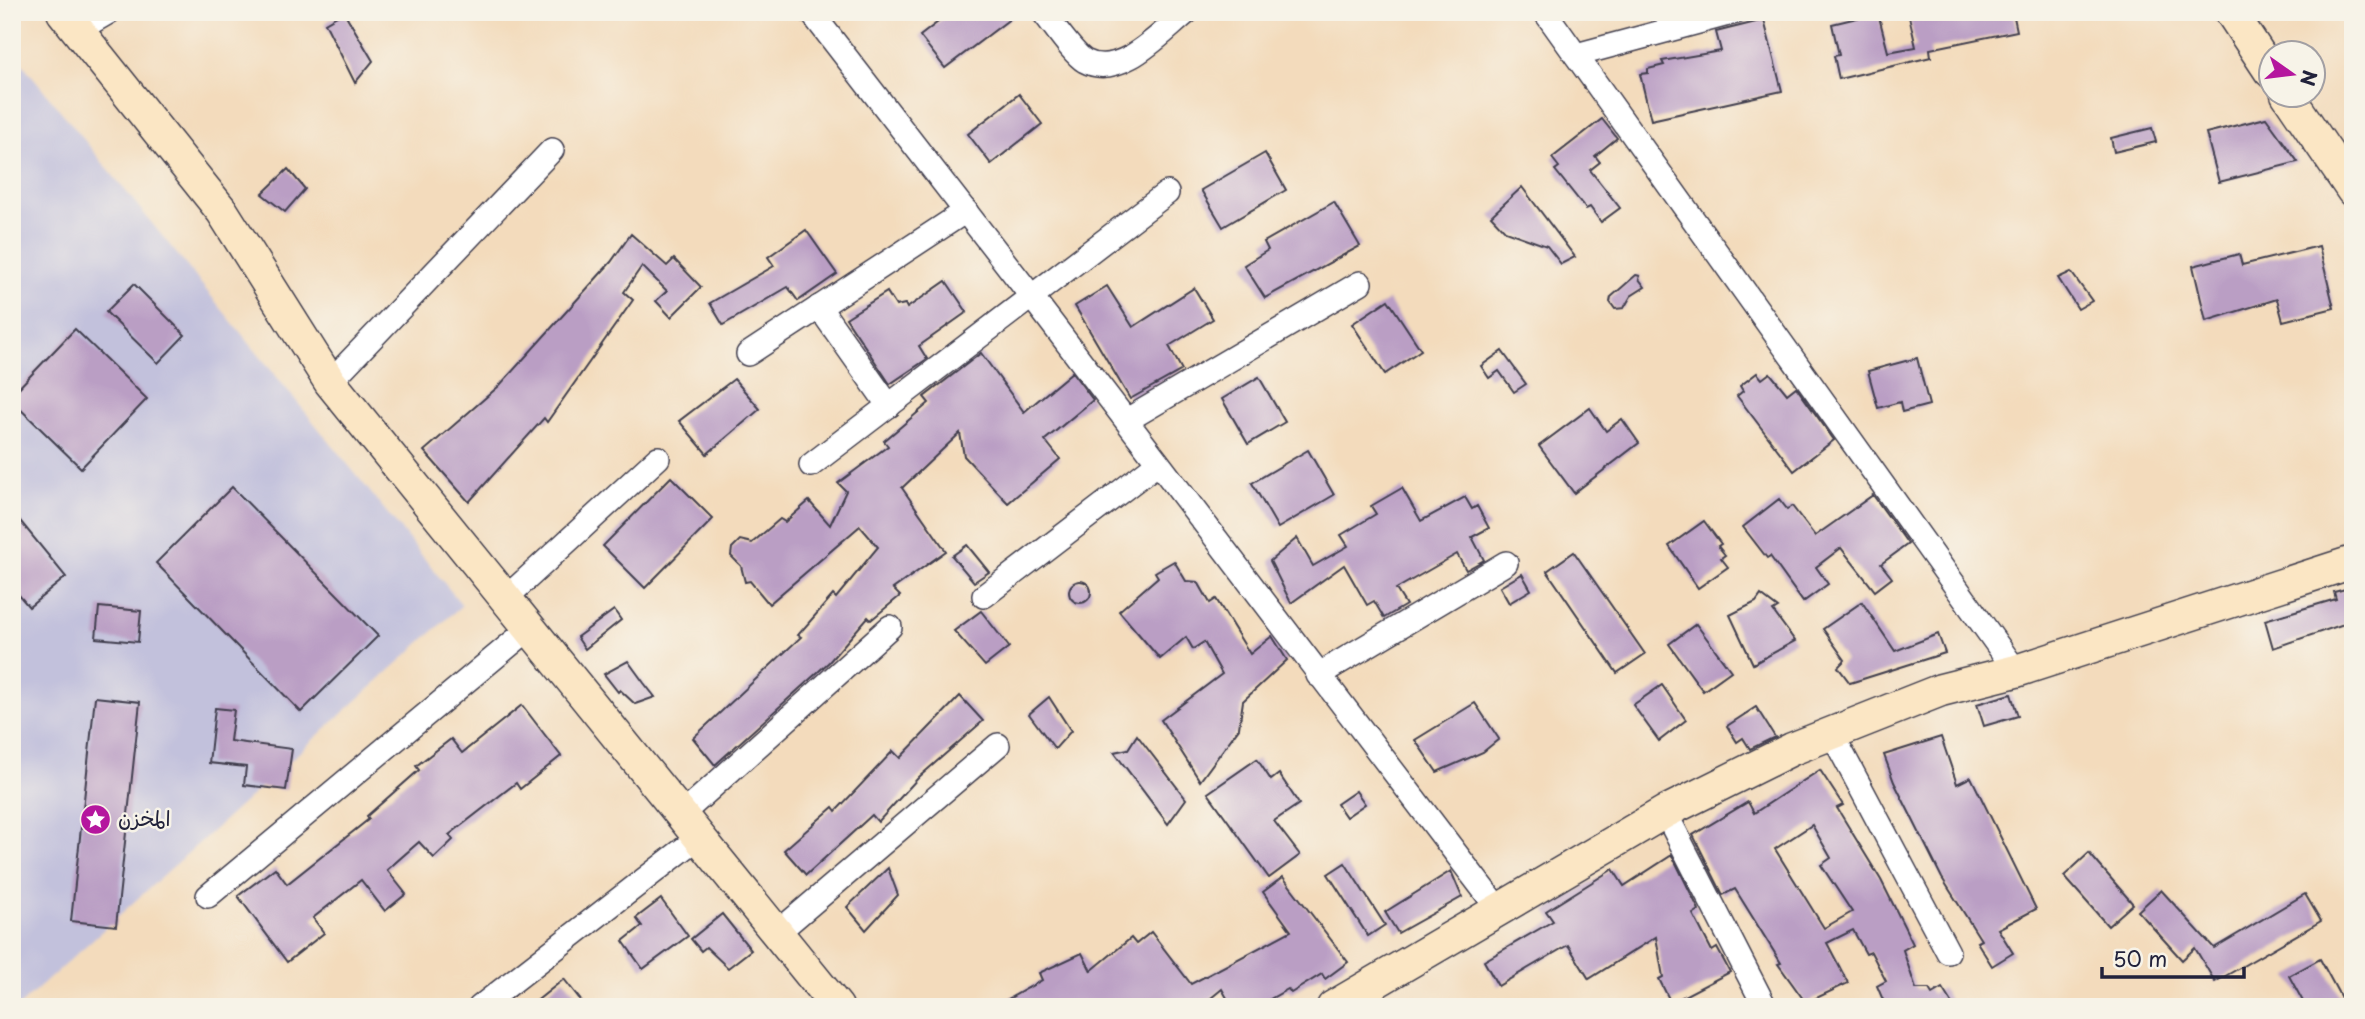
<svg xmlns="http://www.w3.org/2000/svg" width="2365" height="1019" viewBox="0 0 2365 1019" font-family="'Playpen Sans','Playpen Sans Arabic',sans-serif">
<rect width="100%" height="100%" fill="#f7f3e8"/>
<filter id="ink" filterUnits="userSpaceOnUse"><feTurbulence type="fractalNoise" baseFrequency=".0143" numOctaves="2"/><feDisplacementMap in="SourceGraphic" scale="14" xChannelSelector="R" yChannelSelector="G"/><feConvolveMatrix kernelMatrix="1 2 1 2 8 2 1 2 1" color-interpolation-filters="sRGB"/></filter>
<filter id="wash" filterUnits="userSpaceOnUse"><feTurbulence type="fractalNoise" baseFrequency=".00686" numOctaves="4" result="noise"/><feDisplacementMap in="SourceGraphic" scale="28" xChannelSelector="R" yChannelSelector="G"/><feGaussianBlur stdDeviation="1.57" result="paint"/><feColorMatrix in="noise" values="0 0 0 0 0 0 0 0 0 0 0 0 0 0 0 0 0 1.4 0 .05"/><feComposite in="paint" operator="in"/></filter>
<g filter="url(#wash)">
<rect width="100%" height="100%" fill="#f3dbbc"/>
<polygon fill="#c2c1dc" points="12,51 462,605 18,1007 12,1007"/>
<g id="blocks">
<g fill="#ba9ec4" fill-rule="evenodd">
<polygon points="344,12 373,61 355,83 325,23"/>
<polygon points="951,12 1019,12 945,68 920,36"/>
<polygon points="1908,12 2013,12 2017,31 1930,49 1931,57 1839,79 1834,56 1839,55 1832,24 1878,13 1888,52 1916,47"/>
<polygon points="1764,20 1782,91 1651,120 1640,74 1648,73 1648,69 1664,65 1662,61 1721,51 1716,32"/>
<polygon points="1019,94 1042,124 991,164 968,134"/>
<polygon points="2266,118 2298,162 2219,182 2206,133"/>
<polygon points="1602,119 1617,138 1595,156 1600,162 1590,170 1620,208 1601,222 1590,207 1586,209 1555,170 1559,167 1552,158"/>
<polygon points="2152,128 2156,142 2114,152 2111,138"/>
<polygon points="1265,153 1286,190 1223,227 1201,190"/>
<polygon points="288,169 305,189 285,212 262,194"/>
<polygon points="1522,187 1575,257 1561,264 1547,246 1505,231 1491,216"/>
<polygon points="1334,202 1360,246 1265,298 1244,265 1268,250 1264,242"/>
<polygon points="806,230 837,274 798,301 788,287 723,325 710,303 774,266 768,257"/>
<polygon points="631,234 667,266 674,259 701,287 671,317 656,301 667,291 642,266 624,292 633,300 547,422 544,418 469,502 424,451 499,386 611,262"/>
<polygon points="2319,246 2334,308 2283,321 2277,299 2206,321 2193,266 2239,254 2242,265"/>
<polygon points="2071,272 2092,301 2078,309 2058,278"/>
<polygon points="1636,275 1640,276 1639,279 1645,287 1631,296 1624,308 1615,309 1610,302 1611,297"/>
<polygon points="946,281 967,312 919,346 927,359 890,384 846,318 887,292 896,306 905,304 907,308"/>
<polygon points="134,284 185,335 158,363 106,312"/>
<polygon points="1107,286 1133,327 1194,288 1213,319 1169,346 1182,370 1130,399 1075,306"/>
<polygon points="1388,300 1421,350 1385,374 1352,324"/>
<polygon points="75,329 147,399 81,468 12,401 12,395"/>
<polygon points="1502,351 1526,384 1514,392 1499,371 1489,378 1481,366"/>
<polygon points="981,353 1024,412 1072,372 1093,400 1045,440 1060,459 1008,503 964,456 960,433 902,488 946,551 893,589 900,596 871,620 868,617 829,662 715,765 693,738 801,637 798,635 833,595 836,598 878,547 860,526 769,604 750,581 745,582 741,566 731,556 732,548 740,540 752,543 780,519 785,522 809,501 830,525 846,491 838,483 888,446 884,441 929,403 924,397"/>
<polygon points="1917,358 1929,405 1902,412 1900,402 1878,408 1868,371"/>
<polygon points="1757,373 1762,379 1770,373 1787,394 1796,387 1834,440 1794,471 1737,396 1743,391 1740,386"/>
<polygon points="1259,377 1285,422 1248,444 1222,399"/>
<polygon points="734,379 760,409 707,454 679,421"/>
<polygon points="1590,408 1606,431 1622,419 1639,443 1574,493 1539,446"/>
<polygon points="1308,450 1334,495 1278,528 1252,483"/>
<polygon points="671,477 713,519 645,588 603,546"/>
<polygon points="232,487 378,636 301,712 156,563"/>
<polygon points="1402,488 1421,521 1465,497 1472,509 1477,506 1489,528 1472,537 1484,560 1466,570 1457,554 1396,589 1406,605 1384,618 1374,601 1367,605 1344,565 1291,603 1270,561 1297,538 1313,566 1348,546 1341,535 1376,514 1371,506"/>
<polygon points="1873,495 1908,544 1881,564 1892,578 1875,591 1841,548 1816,567 1828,584 1803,602 1770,556 1767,558 1743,527 1779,499 1787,509 1792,506 1815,536"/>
<polygon points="12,511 66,577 29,607 12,587"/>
<polygon points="1704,521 1721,544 1718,546 1725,555 1721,558 1728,567 1698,588 1669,546"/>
<polygon points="967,545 989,572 974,582 952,556"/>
<polygon points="1574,552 1645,654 1617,673 1547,571"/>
<polygon points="1174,561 1186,581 1198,582 1210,603 1216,599 1250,654 1272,636 1287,660 1243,701 1239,728 1200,781 1161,720 1222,674 1204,642 1193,649 1186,637 1160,659 1119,611 1158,577 1155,572"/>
<polygon points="1522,574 1531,590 1509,603 1500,587"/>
<circle cx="1080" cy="592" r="11"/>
<polygon points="2353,587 2353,621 2273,648 2265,620 2336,599 2334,592"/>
<polygon points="1761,595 1778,608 1773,611 1795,641 1753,664 1730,615 1756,602"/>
<polygon points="1862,602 1895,651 1938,634 1945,653 1850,683 1838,667 1845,660 1823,629"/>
<polygon points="99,607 141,611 138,642 96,638"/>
<polygon points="614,610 621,620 585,649 577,637"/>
<polygon points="981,611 1009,647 985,666 954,631"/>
<polygon points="1696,624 1731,671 1703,691 1669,644"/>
<polygon points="628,661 644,683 655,697 635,704 620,690 618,692 604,674"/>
<polygon points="1662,685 1686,720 1659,741 1633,705"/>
<polygon points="2011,694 2018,716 1984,726 1977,704"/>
<polygon points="960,696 983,721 919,777 878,822 872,815 806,875 784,850 833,807 836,811 893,751 900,758"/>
<polygon points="95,697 140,702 116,926 71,921"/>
<polygon points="1049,697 1071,731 1055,749 1029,714"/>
<polygon points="1475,703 1499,739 1483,752 1437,772 1415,740"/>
<polygon points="522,705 561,756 520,789 516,783 449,835 453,840 434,858 419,842 387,870 406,894 385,911 361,880 313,918 324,933 287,962 238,896 275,868 287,884 369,819 367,816 419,770 416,766 451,739 462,753"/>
<polygon points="1756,707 1775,737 1750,749 1743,738 1737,742 1727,726"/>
<polygon points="215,708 234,710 230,741 292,749 286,790 244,785 246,767 209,763"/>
<polygon points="1137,735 1186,799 1168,824 1114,752 1128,749"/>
<polygon points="1941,737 1957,784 1971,777 2036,909 1998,929 2013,953 1992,966 1977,942 1981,940 1942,878 1894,782 1884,755"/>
<polygon points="1257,759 1271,780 1279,774 1299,804 1274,821 1300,855 1269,878 1208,793"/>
<path d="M1820 770 1843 805 1837 808 1881 880 1913 944 1903 950 1916 989H1929L1932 994 1942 988 1954 1007H1886L1877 986 1886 981 1871 952 1866 954 1853 930 1827 943 1848 983 1806 1003 1778 964 1781 963 1735 889 1723 895 1693 835 1748 802 1754 813ZM1812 825 1831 858 1821 865 1852 912 1824 928 1775 849Z"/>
<polygon points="1356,791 1365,804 1346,817 1337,804"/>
<polygon points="2089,853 2133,904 2108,926 2064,876"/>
<polygon points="1672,855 1699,910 1693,914 1712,951 1717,948 1730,972 1671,1003 1659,979 1663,977 1656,937 1589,979 1568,945 1498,986 1484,961 1553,921 1546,911 1613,869 1624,886"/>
<polygon points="1345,863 1385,925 1368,936 1328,874"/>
<polygon points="888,868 898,895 866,930 847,907"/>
<polygon points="1451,871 1462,897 1398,933 1385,912"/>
<polygon points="1283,877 1348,962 1325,979 1322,974 1291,993 1288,989 1256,1007 1232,1007 1222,989 1200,1007 994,1007 1042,980 1039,973 1082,953 1091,971 1131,938 1136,944 1151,932 1191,984 1291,931 1263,892"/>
<polygon points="2161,890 2214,948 2305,894 2321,921 2215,982 2195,948 2182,960 2138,911"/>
<polygon points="661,899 688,936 643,969 623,941 642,926 636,918"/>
<polygon points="722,914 751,950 728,968 706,947 701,951 691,939"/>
<polygon points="2320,959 2346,1007 2306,1007 2289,976"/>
<polygon points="564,979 586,1007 529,1007"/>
</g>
</g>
</g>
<g filter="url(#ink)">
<use href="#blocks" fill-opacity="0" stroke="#413e4e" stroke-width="2"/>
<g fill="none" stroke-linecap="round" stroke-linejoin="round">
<defs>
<g id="street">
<polyline points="811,12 1032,297 1499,910"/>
<path d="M1043 12C1053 24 1073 54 1085 61 1120 80 1162 32 1187 12"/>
<polyline points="1545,12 2016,671"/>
<polyline points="78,30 109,12"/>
<polyline points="1576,55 1736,12"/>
<polyline points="819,307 889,406"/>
<polyline points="748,354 966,211"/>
<polyline points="330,382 552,150"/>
<polyline points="1127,420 1360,283"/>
<polyline points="811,465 1167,193"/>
<polyline points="984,596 1158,463"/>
<polyline points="507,597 658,458"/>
<polyline points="1318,675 1506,563"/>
<polyline points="1831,732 1948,952"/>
<polyline points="1665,812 1765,1007"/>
<polyline points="681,815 890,627"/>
<polyline points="208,896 530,628"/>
<polyline points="777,933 998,745"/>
<polyline points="480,1007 699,837"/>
</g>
<g id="secondary">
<polyline points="63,12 222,211 330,382 837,1007"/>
<polyline points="2231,12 2270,71"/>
<polyline points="2287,94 2353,191"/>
<polyline points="1333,1007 1665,812 1792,749 1941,690 2016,671 2353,562"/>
</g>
</defs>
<use href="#street" stroke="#413e4e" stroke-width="26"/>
<use href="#secondary" stroke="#413e4e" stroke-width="35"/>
<use href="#street" stroke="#fff" stroke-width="23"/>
<use href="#secondary" stroke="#fbe6c4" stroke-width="32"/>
</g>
</g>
<defs>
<symbol id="sight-disc" viewBox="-11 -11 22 22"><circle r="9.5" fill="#b5179e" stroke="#f7f3e8"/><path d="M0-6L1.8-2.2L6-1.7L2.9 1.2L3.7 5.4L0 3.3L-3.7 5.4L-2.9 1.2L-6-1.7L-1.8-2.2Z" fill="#fff"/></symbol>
</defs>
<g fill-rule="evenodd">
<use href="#sight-disc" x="78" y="802" width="35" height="35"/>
</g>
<g text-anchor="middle" stroke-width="5" stroke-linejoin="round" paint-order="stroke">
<g font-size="21" fill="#22223b" stroke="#f7f3e8" text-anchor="start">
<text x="118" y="826">المخزن</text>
</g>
</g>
<rect width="2365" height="1019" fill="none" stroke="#f7f3e8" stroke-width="42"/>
<g transform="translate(2292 74) rotate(104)"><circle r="33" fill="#f7f3e8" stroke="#a29fa3" stroke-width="2"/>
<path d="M0-5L12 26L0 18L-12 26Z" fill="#b5179e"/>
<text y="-10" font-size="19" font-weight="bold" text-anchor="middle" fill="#22223b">N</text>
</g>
<path d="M2102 967v10h142v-10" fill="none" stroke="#22223b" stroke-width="3.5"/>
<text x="2113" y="967" font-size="21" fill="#22223b" stroke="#f7f3e8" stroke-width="5" paint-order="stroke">50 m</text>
</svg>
